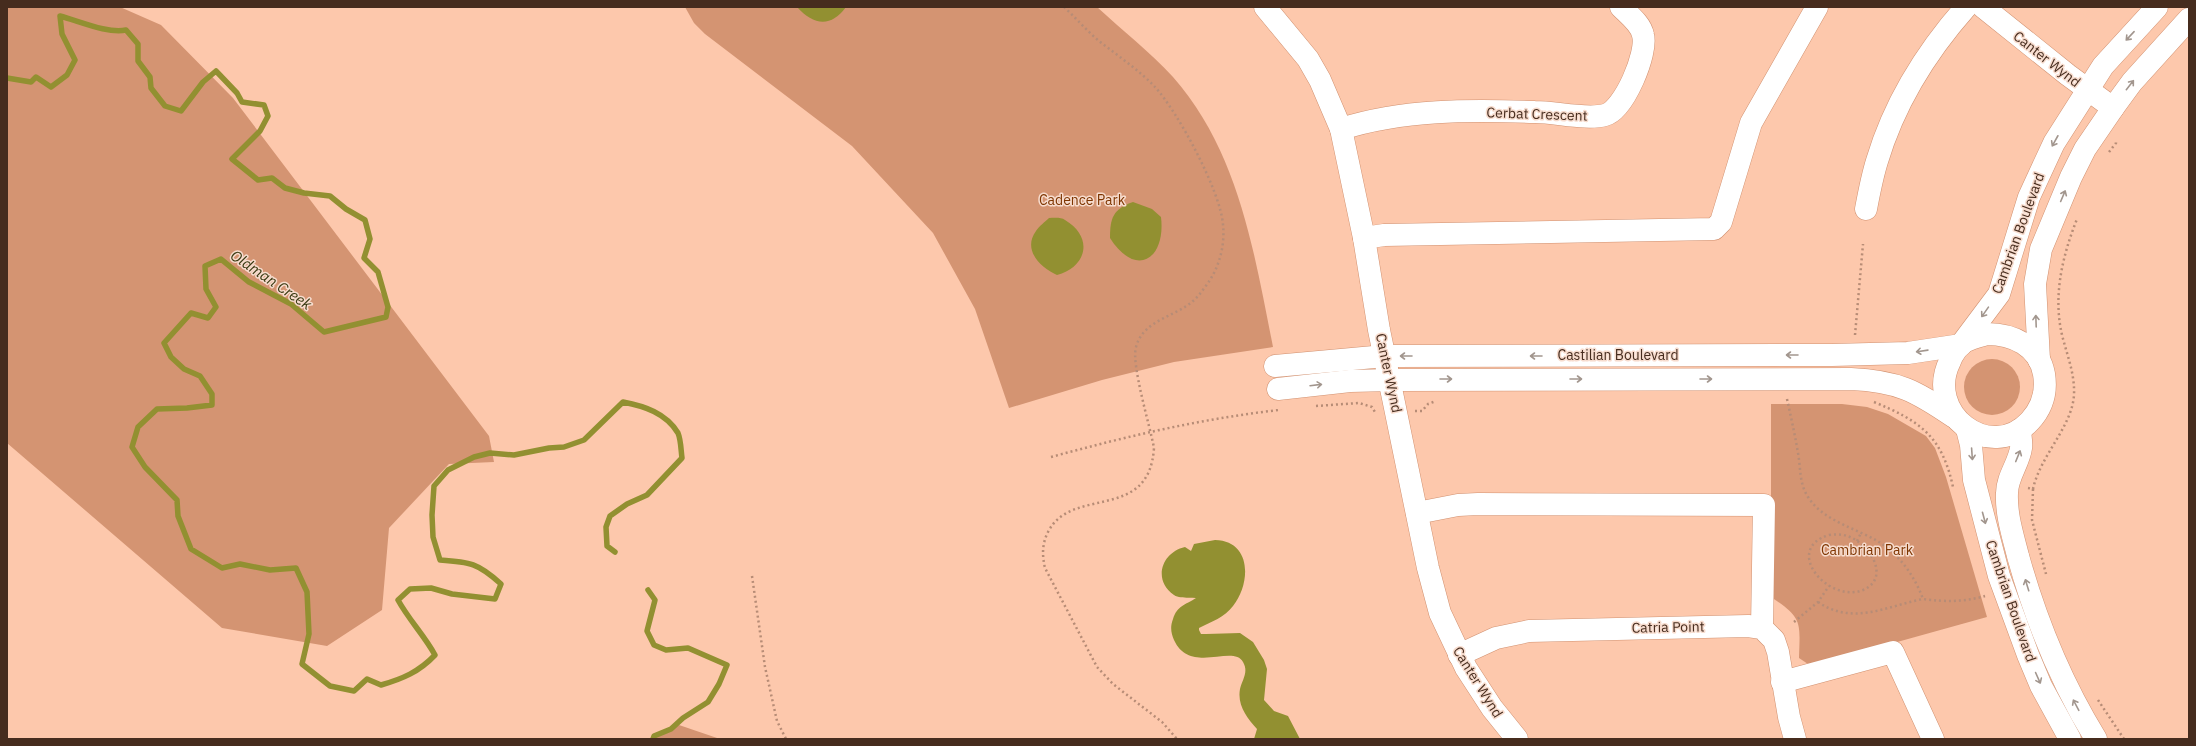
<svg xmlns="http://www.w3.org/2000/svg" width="2196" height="746" viewBox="0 0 2196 746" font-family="'IBM Plex Sans',sans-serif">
<rect width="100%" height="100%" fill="#fdc8ac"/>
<g fill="#d49472">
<polygon points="7,7 120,7 161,25 233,98 489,436 494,462 449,464 389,528 382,610 327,646 222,628 7,443"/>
<path d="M685 7H1097C1122 30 1150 52 1173 77 1239 152 1254 252 1273 347L1174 362 1102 380 1009 408 975 309 933 233 852 146 705 34 694 23Z"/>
<circle cx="1992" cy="387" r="28"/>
<path d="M1771 404H1842L1867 407 1888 414 1926 436 1935 448 1946 477 1987 617 1811 666 1799 658C1800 622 1803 618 1771 597Z"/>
<polygon points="679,725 720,739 648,739"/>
</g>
<g fill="#929031">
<path d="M797 7H846C831 28 813 25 797 7Z"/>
<path d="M1133 202 1152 209 1161 217C1166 259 1136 279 1110 238 1110 218 1113 209 1133 202Z"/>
<path d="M1049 218C1054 218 1061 217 1065 220 1094 237 1087 267 1057 275 1041 268 1022 250 1036 231 1039 226 1045 222 1049 218Z"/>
<path d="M1215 540C1252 541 1251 583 1233 606 1225 617 1211 622 1199 628V630L1201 634H1206L1240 633 1253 642 1264 660 1267 669 1264 700 1274 711 1288 716 1300 739H1254L1257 729C1247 718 1237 705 1240 689 1242 680 1249 672 1243 662 1233 644 1190 675 1174 640 1171 633 1170 627 1173 619 1177 606 1185 605 1196 598 1189 597 1180 599 1174 595 1152 580 1162 552 1185 547L1191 551 1194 544Z"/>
</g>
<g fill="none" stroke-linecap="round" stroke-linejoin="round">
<g stroke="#929031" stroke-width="5.5">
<path d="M7 78 31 82 36 77 51 87 67 75 75 60 62 34 60 16C79 21 108 34 126 30L138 44V61L150 77 151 88 165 106 181 111 203 82 216 71 237 93 242 102 264 105 268 116 260 131 232 159 258 180 272 178 285 188 304 193 330 196 346 209 365 220 370 239 364 258 378 272 388 307 386 317 324 332 291 304 249 282 221 259 205 266 206 289 216 307 208 318 191 313 164 343 171 357 184 369 200 376 212 394V405L187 408 157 409 138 427 132 447 145 467 177 500 178 516 191 549 222 568 240 564 270 570 296 568 307 592 309 634 302 664 330 686 354 691 367 679 381 685C402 679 419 672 435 655 424 635 409 620 398 600L410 589 431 588 452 594 495 599 501 584C478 563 470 562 440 560L433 537 432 515 434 486 448 470 474 457 490 453 514 455 549 448 564 447 584 440 623 402C644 406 666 413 678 433 681 440 681 451 682 458L647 495 627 504 610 516 606 527 607 546 615 552"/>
<polyline points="648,590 655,600 647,631 654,645 666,650 688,648 727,665 719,684 708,702 683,718 671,729 654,736 653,739"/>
</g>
<defs>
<g id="minor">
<polyline points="1265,7 1308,59 1320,80 1341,129 1364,238 1379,330 1428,568 1440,613 1466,668 1492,708 1517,739"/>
<polyline points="1983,7 2068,75 2113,108"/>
<path d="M1341 129C1404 109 1469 110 1535 112 1556 112 1586 120 1605 115 1624 110 1648 53 1643 35 1641 24 1629 15 1621 7"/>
<path d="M1866 209C1869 193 1872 177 1877 161 1894 104 1927 51 1966 7"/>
<polyline points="1364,238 1384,235 1714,229 1721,222 1751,123 1817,7"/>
<path d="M1987 334C2013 334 2039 346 2044 374 2047 392 2042 408 2030 421 1990 464 1924 413 1950 361 1952 355 1959 345 1964 342 1971 338 1980 336 1987 334Z"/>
<polyline points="1963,342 1999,294 2029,197 2054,143 2103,66 2157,7"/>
<polyline points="2039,360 2035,284 2041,249 2071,177 2085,149 2113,108 2132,82 2189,19"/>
<polyline points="1275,366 1385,356 1832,355 1908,353 1961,345"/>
<path d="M1278 389 1350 381 1391 380 1851 379C1898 381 1916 391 1954 417"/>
<polyline points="1967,429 1971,445 1974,480 1999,576 2028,655 2041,686 2070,739"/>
<path d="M2020 430C2020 435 2022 442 2021 448 2019 463 2007 477 2007 493 2006 515 2013 536 2018 556 2036 621 2061 682 2096 739"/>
<polyline points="1417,513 1458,505 1478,504 1764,505 1762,628"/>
<polyline points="1459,655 1496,638 1529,631 1748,626 1762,628 1774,640 1778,652 1789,717 1795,739"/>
<polyline points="1782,682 1893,652 1933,739"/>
</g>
</defs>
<use href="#minor" stroke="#d19170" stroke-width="23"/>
<g stroke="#b78c76" stroke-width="2.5" stroke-dasharray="2 3" stroke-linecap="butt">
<path d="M1064 7C1076 18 1087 31 1099 41 1118 56 1139 70 1155 87 1178 112 1221 192 1223 225 1225 244 1220 264 1210 280 1205 287 1200 295 1193 301 1175 317 1143 320 1136 347 1131 364 1150 426 1154 448 1149 523 1072 485 1048 532 1042 544 1042 555 1045 568L1097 667 1113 684 1162 722 1177 739"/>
<polyline points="2109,152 2116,143 2116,140"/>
<polyline points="1855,335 1863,244"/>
<path d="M1787 399C1791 417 1795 435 1798 453 1801 469 1799 483 1808 497 1823 521 1856 528 1879 542 1900 555 1915 577 1923 599 1946 602 1964 602 1985 596"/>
<path d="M1874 402C1920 421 1942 436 1953 487L1955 486"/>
<polyline points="1316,406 1359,403 1372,407 1375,412"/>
<polyline points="1415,411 1422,411 1428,404 1436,401"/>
<path d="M1051 457C1128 436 1200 419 1279 410"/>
<path d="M2028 488 2033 489C2040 456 2072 427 2074 395 2075 374 2067 355 2062 335 2053 296 2062 257 2077 219"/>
<polyline points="2033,489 2032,520 2046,574"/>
<path d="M1829 535C1836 534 1843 534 1850 537 1870 545 1891 578 1863 590 1828 604 1782 549 1829 535Z"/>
<polyline points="1857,541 1861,533"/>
<polyline points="752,576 765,667 777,721 786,739"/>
<path d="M1818 602C1853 626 1887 606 1923 599"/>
<polyline points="1794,622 1818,602 1829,586"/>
<polyline points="2098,700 2124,739"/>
</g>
<use href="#minor" stroke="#fff" stroke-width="22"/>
</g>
<defs><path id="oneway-shaft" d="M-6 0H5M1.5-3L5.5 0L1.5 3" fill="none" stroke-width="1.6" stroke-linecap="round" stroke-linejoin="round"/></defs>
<g stroke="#a2968e">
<use href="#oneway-shaft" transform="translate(2130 36) rotate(133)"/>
<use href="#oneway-shaft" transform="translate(2130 85) rotate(-52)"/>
<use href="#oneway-shaft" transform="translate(2055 141) rotate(119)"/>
<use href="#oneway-shaft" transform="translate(2063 196) rotate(-67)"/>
<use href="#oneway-shaft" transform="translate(1985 312) rotate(125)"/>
<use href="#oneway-shaft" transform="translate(2036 321) rotate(-92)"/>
<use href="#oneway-shaft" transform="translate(1922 351) rotate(172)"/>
<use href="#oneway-shaft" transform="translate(1792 355) rotate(180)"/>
<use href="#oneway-shaft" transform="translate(1406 356) rotate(-180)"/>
<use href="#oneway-shaft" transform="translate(1536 356) rotate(180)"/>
<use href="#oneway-shaft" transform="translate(1446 379)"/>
<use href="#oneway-shaft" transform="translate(1576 379)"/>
<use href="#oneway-shaft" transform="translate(1706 379)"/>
<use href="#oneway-shaft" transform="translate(1316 385) rotate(-7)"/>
<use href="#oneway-shaft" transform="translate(1972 454) rotate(86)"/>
<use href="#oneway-shaft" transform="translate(2018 456) rotate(-68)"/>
<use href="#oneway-shaft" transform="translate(1984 518) rotate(75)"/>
<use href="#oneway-shaft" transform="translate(2027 585) rotate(-107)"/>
<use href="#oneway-shaft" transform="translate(2038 678) rotate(66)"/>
<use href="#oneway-shaft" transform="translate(2076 705) rotate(-118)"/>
</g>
<g text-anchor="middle" stroke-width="3" stroke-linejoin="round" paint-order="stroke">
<g font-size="14" fill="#462c1e" stroke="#f7dcce">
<text transform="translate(2047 59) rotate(38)" y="5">Canter Wynd</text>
<text transform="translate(1537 114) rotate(2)" y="5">Cerbat Crescent</text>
<text transform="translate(2018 233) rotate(-70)" y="5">Cambrian Boulevard</text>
<text x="1618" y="360">Castilian Boulevard</text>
<text transform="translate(1389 373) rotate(78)" y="5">Canter Wynd</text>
<text transform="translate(2011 601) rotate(71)" y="5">Cambrian Boulevard</text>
<text transform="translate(1668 627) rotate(-1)" y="5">Catria Point</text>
<text transform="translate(1478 682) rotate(58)" y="5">Canter Wynd</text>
</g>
<g font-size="14" fill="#7e3500" stroke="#f7dcce">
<text x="1082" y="205">Cadence Park</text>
<text x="1867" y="555">Cambrian Park</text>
</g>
<g font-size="15" font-style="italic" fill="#3a3a12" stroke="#f7dcce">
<text transform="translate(271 280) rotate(34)" y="5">Oldman Creek</text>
</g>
</g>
<rect width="2196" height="746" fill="none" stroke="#462c1e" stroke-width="16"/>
</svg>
